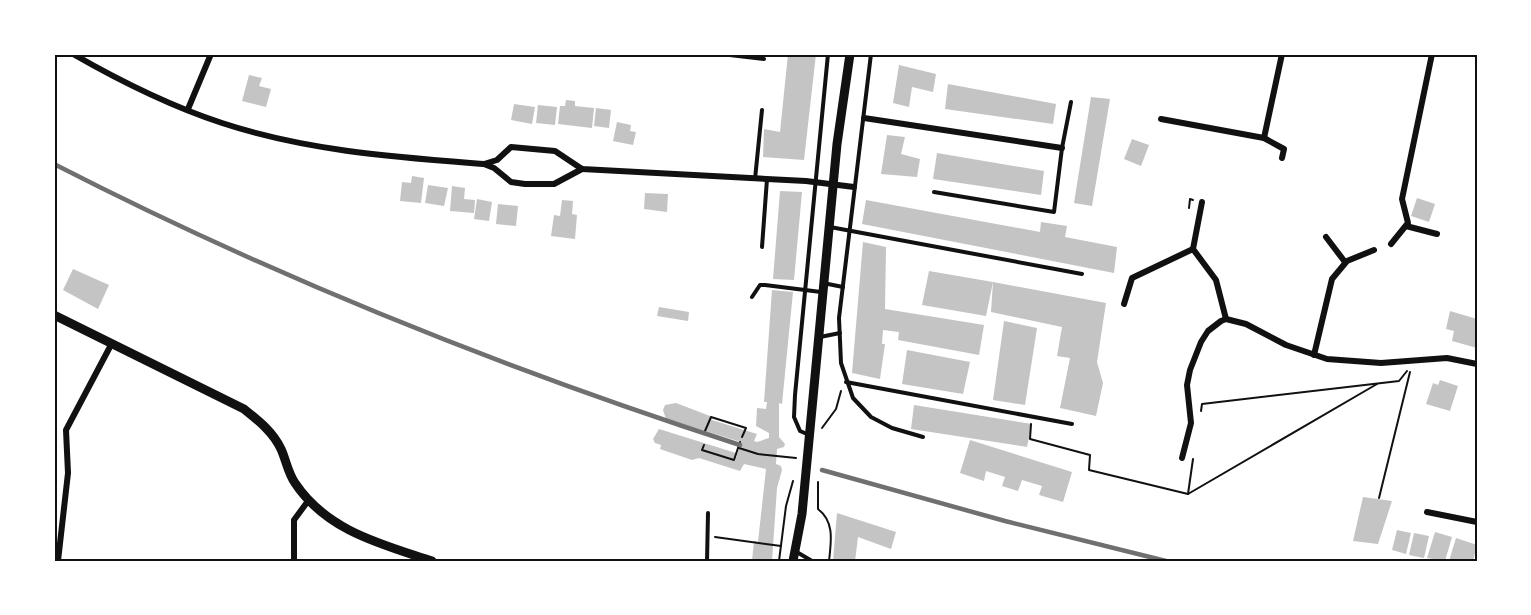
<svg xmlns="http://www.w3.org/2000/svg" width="1531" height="615" viewBox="0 0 1531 615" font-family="'Noto Serif',serif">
<rect width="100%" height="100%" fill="#fff"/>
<g fill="#c4c4c4">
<polygon points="788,54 816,54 804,160 763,157 764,129 780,132"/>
<polygon points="899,65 936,74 933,92 912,87 909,107 893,103"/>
<polygon points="249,75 262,78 259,86 271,89 266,107 242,101"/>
<polygon points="948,84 1056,104 1053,124 945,109"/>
<polygon points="1091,97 1110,99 1092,206 1074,203"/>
<polygon points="566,100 575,101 575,106 594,108 592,128 558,124 560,106 565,106"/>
<polygon points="514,104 535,107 532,124 511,120"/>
<polygon points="538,105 557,107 555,125 536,123"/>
<polygon points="596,108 611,110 609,128 594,126"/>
<polygon points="617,122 631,125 630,131 636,132 633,145 613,141"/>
<polygon points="887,135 905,137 901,154 920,159 917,177 881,174"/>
<polygon points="1132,139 1149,145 1141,166 1124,159"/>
<polygon points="937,153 1044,171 1041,195 933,179"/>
<polygon points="412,176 424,178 421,203 400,201 402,182 411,183"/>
<polygon points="428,185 448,188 444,206 425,203"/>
<polygon points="452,186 465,188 464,199 475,200 474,213 450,211"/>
<polygon points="780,191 802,192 794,280 773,279"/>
<polygon points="645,193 668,194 667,212 644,209"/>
<polygon points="1417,198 1435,204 1429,222 1411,216"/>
<polygon points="477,199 492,202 489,221 474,219"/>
<polygon points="562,200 573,201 572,214 577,215 575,239 551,236 554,215 560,216"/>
<polygon points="866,200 1040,232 1041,222 1067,226 1065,237 1117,247 1114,273 862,224"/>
<polygon points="498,204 518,206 516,226 496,224"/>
<polygon points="863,242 886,247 885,309 984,325 979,355 898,340 899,332 883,330 882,344 885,344 880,379 852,373"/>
<polygon points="73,269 109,285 98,309 63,290"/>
<polygon points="929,271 993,282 986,316 922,305"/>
<polygon points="993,282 1106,303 1097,362 1103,383 1096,416 1060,408 1070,358 1057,356 1062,327 991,312"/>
<polygon points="772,290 793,292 782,404 779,403 779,437 785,444 784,447 777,449 776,464 781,466 782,470 777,488 772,561 752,561 754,541 758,542 766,469 744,464 740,471 699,458 692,460 660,449 661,445 655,443 653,439 659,429 736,453 735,461 741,442 666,419 663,410 665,405 676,403 710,416 712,420 757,434 754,441 757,442 769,438 769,433 756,426 757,408 766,409 767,402 764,402"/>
<polygon points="659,307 689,312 688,321 657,316"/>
<polygon points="1450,311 1477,319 1477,348 1452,341 1454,331 1446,329"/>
<polygon points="1004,321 1037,328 1025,405 993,400"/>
<polygon points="907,350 970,362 963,394 902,384"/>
<polygon points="1440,380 1458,386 1450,411 1426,404 1433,383 1438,385"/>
<polygon points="914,405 1032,424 1027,447 911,429"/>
<polygon points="970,440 1072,472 1063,502 1039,495 1042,486 1022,480 1018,491 1002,486 1005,477 986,471 984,481 960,473"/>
<polygon points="1363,497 1392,501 1378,544 1353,541"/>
<polygon points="837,513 896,532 891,549 858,537 855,561 833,561"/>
<polygon points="1397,530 1411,533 1406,554 1392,550"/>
<polygon points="1435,532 1452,537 1445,561 1427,558"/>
<polygon points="1414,533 1429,536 1424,558 1409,555"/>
<polygon points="1456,538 1477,545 1473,561 1449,561"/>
</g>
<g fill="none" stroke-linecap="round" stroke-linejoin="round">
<g stroke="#111" stroke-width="2">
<polyline points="1189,208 1190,199 1193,200"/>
<polyline points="1201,411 1202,404 1399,381 1407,371"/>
<polyline points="1031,424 1030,439 1090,455 1089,470 1188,494 1377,384"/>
<polyline points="822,428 836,409 841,391"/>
<polyline points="705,431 711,417 746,428 742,437"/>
<polyline points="704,445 702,450 734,460 740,442"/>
<polyline points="739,448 758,454 796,458"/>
<path d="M818 482V509C835 522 831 542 829 561"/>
<polyline points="1188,494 1193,459"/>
<polyline points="1379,498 1410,372"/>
<polyline points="715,537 781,546"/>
<polyline points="779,561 786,506 793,481"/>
</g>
<g stroke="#111" stroke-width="4">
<polyline points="721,54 764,59"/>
<polyline points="871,54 839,318 841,363 853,398 871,417 892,428 923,437"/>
<polyline points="755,179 762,110"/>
<polyline points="934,192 1054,212 1062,148 1071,102"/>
<polyline points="830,227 1082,274"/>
<polyline points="762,247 767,179"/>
<polyline points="823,283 843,287"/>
<polyline points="752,297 760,285 765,285 821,292"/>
<polyline points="820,337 840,333"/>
<polyline points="846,382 1072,424"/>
<polyline points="807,434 800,431 794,417 795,395 828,54"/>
<polyline points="795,551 812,561"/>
<polyline points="707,561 708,513"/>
</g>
<g stroke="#111" stroke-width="6">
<path d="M73 54C120 81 170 106 222 123 307 151 395 157 484 164L494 168 511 182 525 184H554L582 169"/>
<polyline points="188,109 211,54"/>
<polyline points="864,118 1062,148"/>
<polyline points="1161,119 1264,138 1282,54"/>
<polyline points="1264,138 1284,149 1282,158"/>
<polyline points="484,164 497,160 511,147 555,151 582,169 806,181 854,187"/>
<polyline points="1202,202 1193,249 1216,280 1226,319"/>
<polyline points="1406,226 1437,234"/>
<polyline points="1326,237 1345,262"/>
<polyline points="1391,244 1408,223 1402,199 1432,54"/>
<polyline points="1124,304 1132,278 1193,249"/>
<polyline points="1314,355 1332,279 1347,261 1374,250"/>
<polyline points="1182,458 1191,423 1187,385 1190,370 1201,342 1208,331 1221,321 1226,319 1246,324 1286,345 1327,359 1381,363 1447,358 1477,364"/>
<polyline points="1427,512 1477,522"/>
<polyline points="58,561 68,473 66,430 112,343"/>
<polyline points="294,561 294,520 308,501"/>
</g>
<g stroke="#111" stroke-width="9">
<path d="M54 315 244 409C259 421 273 432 281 449 286 460 288 473 295 483 327 531 381 544 432 561"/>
<polyline points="793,561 802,514 837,144 850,54"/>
</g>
<g stroke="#707070" stroke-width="4.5">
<path d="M54 164C274 277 505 369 740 445"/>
<polyline points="822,470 1005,521 1166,561"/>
</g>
</g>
<rect width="1531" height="615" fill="none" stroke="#ffffff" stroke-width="111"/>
<rect x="56" y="56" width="1420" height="504" fill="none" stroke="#111" stroke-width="2"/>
</svg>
